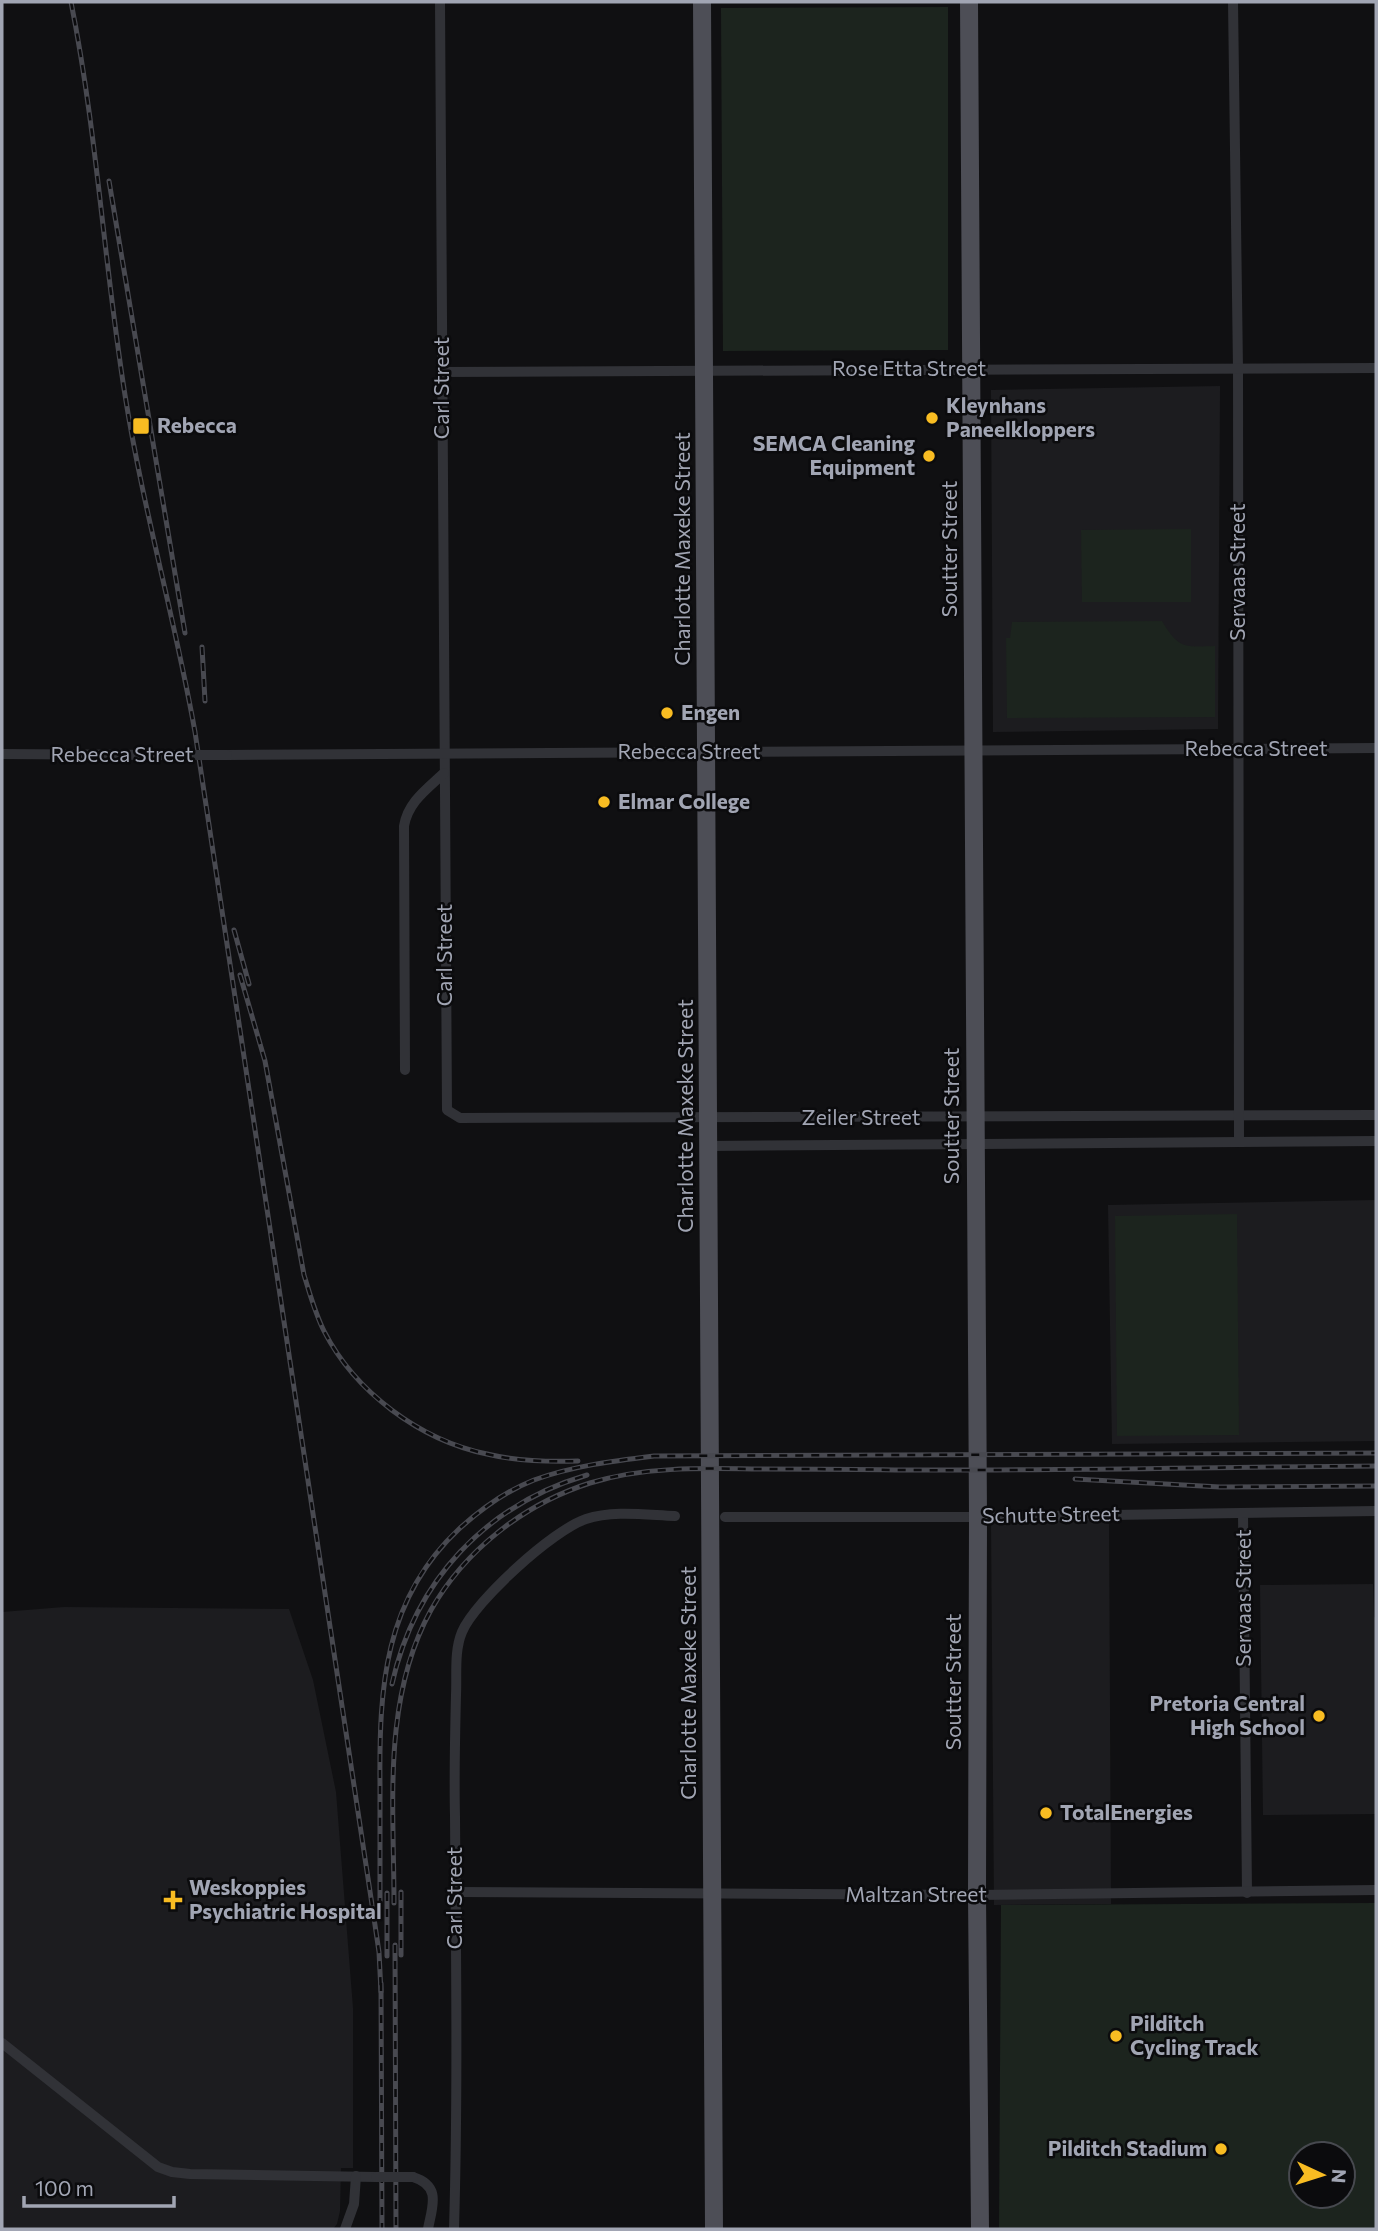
<svg xmlns="http://www.w3.org/2000/svg" width="1378" height="2231" viewBox="0 0 1378 2231" font-family="Commissioner,sans-serif">
<rect width="100%" height="100%" fill="#101012"/>
<g fill="#1c1c1f">
<polygon points="1220,386 1218,729 993,732 991,390"/>
<polygon points="1376,1200 1376,1441 1112,1444 1108,1205"/>
<polygon points="1109,1520 1111,1904 994,1905 991,1521"/>
<polygon points="1373,1584 1374,1617 1376,1618 1376,1814 1263,1815 1260,1585"/>
<polygon points="64,1607 289,1609 313,1680 336,1792 353,2008 353,2168 341,2168 340,2211 337,2224 333,2229 2,2229 2,1612"/>
</g>
<g fill="#1c241e" fill-rule="evenodd">
<polygon points="948,7 948,350 723,351 721,8"/>
<polygon points="1191,529 1191,602 1082,602 1081,530"/>
<path d="M1162 621C1179 649 1184 647 1215 646V717L1007 718 1006 638H1010L1012 622Z"/>
<polygon points="1237,1214 1239,1435 1117,1436 1115,1216"/>
<path d="M1376 1903V2229H999L1001 1905ZM1301 2154H1343V2196H1301Z"/>
</g>
<g fill="none" stroke-linecap="round" stroke-linejoin="round">
<g stroke="#313237" stroke-width="10">
<polyline points="440,2 447,1110 460,1118 1376,1115"/>
<polyline points="1233,2 1238,369 1239,1142"/>
<polyline points="442,372 1376,368"/>
<polyline points="2,754 160,755"/>
<polyline points="227,755 1376,748"/>
<path d="M405 1070 404 826C408 802 427 789 444 773"/>
<polyline points="709,1146 1376,1141"/>
<polyline points="1243,1513 1247,1893"/>
<polyline points="725,1517 978,1517 1376,1511"/>
<polyline points="456,1892 977,1895 1376,1890"/>
<polyline points="2,2043 158,2167 172,2172 190,2174 376,2177"/>
<path d="M413 2177C442 2186 432 2207 428 2229"/>
<polyline points="345,2229 354,2204 356,2176"/>
<path d="M454 2229C458 2092 456 1954 455 1816 454 1776 455 1735 456 1695 457 1674 454 1651 462 1632 475 1601 553 1530 586 1519 613 1510 647 1515 675 1516"/>
</g>
<g stroke="#4d4e56" stroke-width="18">
<polyline points="702,2 714,2229"/>
<polyline points="969,2 978,1517 977,1895 980,2229"/>
</g>
<defs>
<g id="rail">
<path d="M71 2C97 132 104 264 125 395 143 509 175 619 195 732L371 1898 379 1952 381 1992"/>
<polyline points="109,181 185,633"/>
<polyline points="202,647 205,701"/>
<polyline points="234,930 249,984"/>
<path d="M240 975 265 1061 304 1275C310 1294 315 1313 324 1331 355 1392 420 1440 487 1454 516 1461 548 1462 578 1461"/>
<polyline points="1075,1479 1220,1487 1376,1486"/>
<path d="M392 1684C415 1580 486 1505 587 1475"/>
<polyline points="401,1892 401,1955"/>
<polyline points="387,1893 387,1956"/>
<path d="M394 1903C394 1805 382 1699 431 1610 465 1550 524 1504 590 1483 642 1467 698 1468 752 1469 799 1469 847 1469 895 1470 1055 1471 1216 1467 1376 1466"/>
<path d="M380 1906C380 1865 380 1824 380 1784 379 1688 384 1599 459 1529 481 1509 506 1491 534 1480 572 1466 613 1461 654 1456L1376 1453"/>
<polyline points="395,1945 396,2229"/>
<polyline points="381,1983 382,2229"/>
</g>
</defs>
<use href="#rail" stroke="#484950" stroke-width="5"/>
<use href="#rail" stroke="#0b0b0d" stroke-width="2.5" stroke-dasharray="8" stroke-linecap="butt"/>
<g stroke="#313237" stroke-width="10">
<polyline points="160,755 227,755"/>
<polyline points="376,2177 413,2177"/>
</g>
</g>
<g fill="#f8bc22" stroke="#0b0b0d" stroke-width="2.5">
<circle cx="932" cy="418" r="7"/>
<rect x="132" y="417" width="18" height="18" rx="3.5"/>
<circle cx="929" cy="456" r="7"/>
<circle cx="667" cy="713" r="7"/>
<circle cx="604" cy="802" r="7"/>
<circle cx="1319" cy="1716" r="7"/>
<circle cx="1046" cy="1813" r="7"/>
<path d="M169.5 1889.5h7v7h7v7h-7v7h-7v-7h-7v-7h7z"/>
<circle cx="1116" cy="2036" r="7"/>
<circle cx="1221" cy="2149" r="7"/>
</g>
<g text-anchor="middle" stroke-width="5" stroke-linejoin="round" paint-order="stroke">
<g font-size="21" fill="#a1a5b3" stroke="#0b0b0d">
<text x="909" y="376">Rose Etta Street</text>
<text transform="translate(442 388) rotate(-90)" y="7">Carl Street</text>
<text transform="translate(683 549) rotate(-90)" y="7">Charlotte Maxeke Street</text>
<text transform="translate(950 549) rotate(-90)" y="7">Soutter Street</text>
<text transform="translate(1238 572) rotate(-90)" y="7">Servaas Street</text>
<text x="1256" y="756">Rebecca Street</text>
<text x="689" y="759">Rebecca Street</text>
<text x="122" y="762">Rebecca Street</text>
<text transform="translate(445 955) rotate(-90)" y="7">Carl Street</text>
<text transform="translate(686 1116) rotate(-90)" y="7">Charlotte Maxeke Street</text>
<text transform="translate(952 1116) rotate(-90)" y="7">Soutter Street</text>
<text x="861" y="1125">Zeiler Street</text>
<text transform="translate(1051 1515) rotate(-1)" y="7">Schutte Street</text>
<text transform="translate(1244 1598) rotate(-90)" y="7">Servaas Street</text>
<text transform="translate(954 1682) rotate(-90)" y="7">Soutter Street</text>
<text transform="translate(689 1683) rotate(-90)" y="7">Charlotte Maxeke Street</text>
<text x="916" y="1902">Maltzan Street</text>
<text transform="translate(455 1898) rotate(-90)" y="7">Carl Street</text>
</g>
<g font-size="21" font-weight="bold" fill="#a1a5b3" stroke="#0b0b0d" text-anchor="start">
<text x="946" y="413">Kleynhans<tspan x="946" dy="24">Paneelkloppers</tspan></text>
<text x="157" y="433">Rebecca</text>
<text x="915" y="451" text-anchor="end">SEMCA Cleaning<tspan x="915" dy="24">Equipment</tspan></text>
<text x="681" y="720">Engen</text>
<text x="618" y="809">Elmar College</text>
<text x="1305" y="1711" text-anchor="end">Pretoria Central<tspan x="1305" dy="24">High School</tspan></text>
<text x="1060" y="1820">TotalEnergies</text>
<text x="189" y="1895">Weskoppies<tspan x="189" dy="24">Psychiatric Hospital</tspan></text>
<text x="1130" y="2031">Pilditch<tspan x="1130" dy="24">Cycling Track</tspan></text>
<text x="1207" y="2156" text-anchor="end">Pilditch Stadium</text>
</g>
</g>
<rect width="1378" height="2231" fill="none" stroke="#a1a5b3" stroke-width="7"/>
<g transform="translate(1322 2175) rotate(94)"><circle r="33" fill="#0b0b0d" stroke="#47494f" stroke-width="2"/>
<path d="M0-5L12 26L0 18L-12 26Z" fill="#f8bc22"/>
<text y="-10" font-size="19" font-weight="bold" text-anchor="middle" fill="#a1a5b3">N</text>
</g>
<path d="M24 2196v10h150v-10" fill="none" stroke="#a1a5b3" stroke-width="3.5"/>
<text x="35" y="2196" font-size="21" fill="#a1a5b3" stroke="#0b0b0d" stroke-width="5" paint-order="stroke">100 m</text>
</svg>
